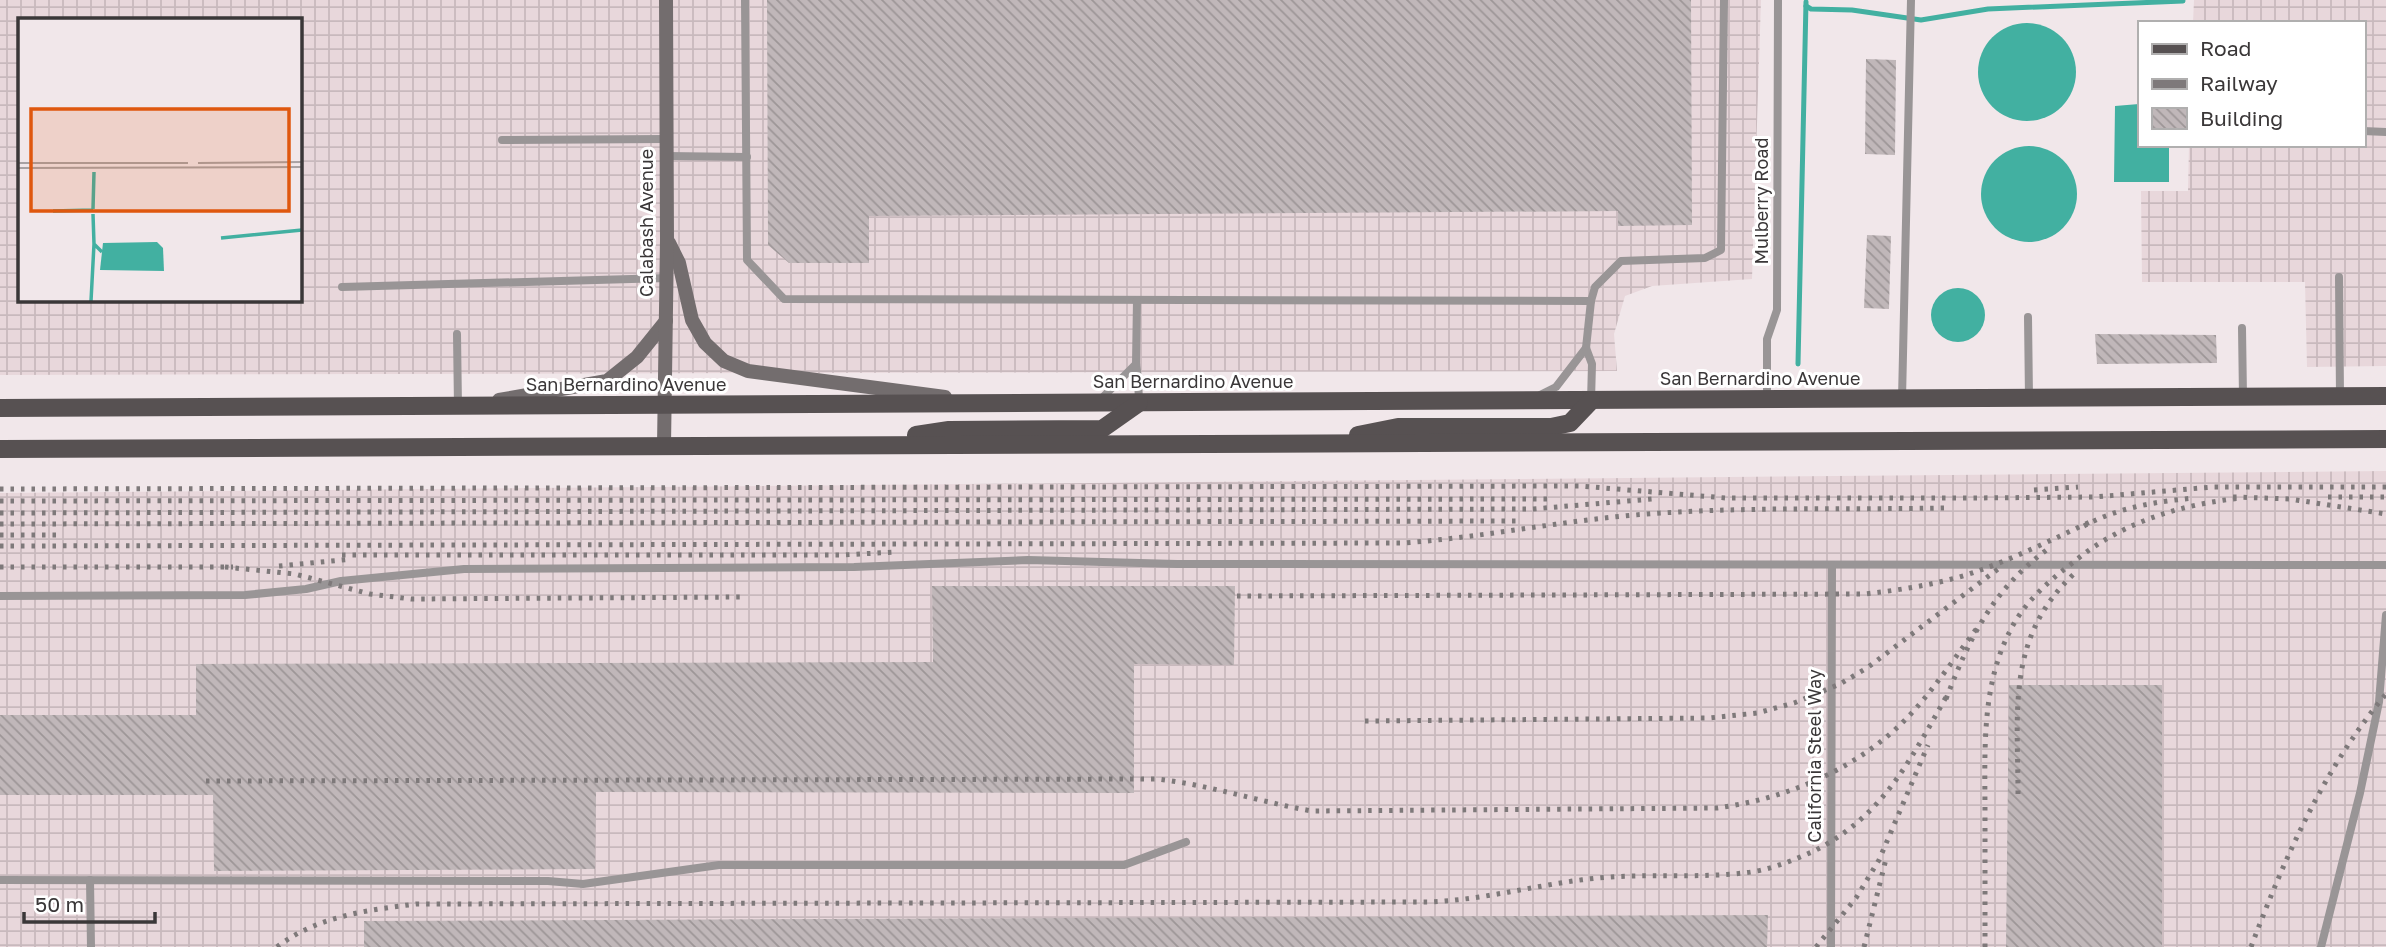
<svg xmlns="http://www.w3.org/2000/svg" width="2386" height="947" viewBox="0 0 2386 947" font-family="'Golos Text',sans-serif">
<defs>
<pattern id="industrial-grid" width="8" height="8" patternUnits="userSpaceOnUse" patternTransform="scale(1.75)"><rect width="8" height="8" fill="#e8d7db"/><path d="M0 4h8M4 0v8" fill="none" stroke="#c8b9bd"/></pattern>
<pattern id="building-back-hatch" width="6" height="6" patternUnits="userSpaceOnUse" patternTransform="scale(1.75)"><rect width="6" height="6" fill="#c0b7b9"/><path d="M-1 5l2 2M0 0l6 6M5-1l2 2" fill="none" stroke="#9d9697"/></pattern>
</defs>
<rect width="100%" height="100%" fill="#f1e7ea"/>
<g fill="url(#industrial-grid)" fill-rule="evenodd">
<path d="M0 0H1761L1752 279 1652 286 1625 296 1614 334 1617 371 0 375ZM19 19H299V299H19Z"/>
<polygon points="2194,0 2386,0 2386,366 2307,367 2305,282 2142,282 2141,191 2188,191 2189,145 2363,145 2363,23 2193,23"/>
<polygon points="2386,471 2386,947 0,947 0,493"/>
</g>
<g fill="#42b0a1">
<circle cx="2027" cy="72" r="49"/>
<polygon points="2139,104 2139,145 2169,145 2169,182 2114,182 2115,106"/>
<circle cx="2029" cy="194" r="48"/>
<circle cx="1958" cy="315" r="27"/>
</g>
<g fill="none" stroke-linecap="round" stroke-linejoin="round">
<g stroke="#42b0a1" stroke-width="5">
<polyline points="1806,6 1811,9 1852,10 1921,20 1988,9 2183,1"/>
<polyline points="1798,364 1806,2"/>
</g>
</g>
<g fill="url(#building-back-hatch)">
<polygon points="767,0 1691,0 1692,225 1618,226 1618,211 869,216 869,263 789,263 768,245"/>
<polygon points="1866,59 1896,60 1895,155 1865,154"/>
<polygon points="1867,235 1891,236 1889,309 1864,308"/>
<polygon points="2095,334 2216,335 2217,363 2097,364"/>
<polygon points="932,586 1235,586 1234,665 1134,664 1134,793 596,792 595,869 214,871 213,795 0,795 0,715 196,715 196,664 933,662"/>
<polygon points="2009,685 2162,685 2162,947 2006,947"/>
<polygon points="1768,915 1767,947 364,947 364,921"/>
</g>
<g fill="none" stroke-linecap="round" stroke-linejoin="round">
<g stroke="#999596" stroke-width="8">
<polyline points="745,0 747,260 784,299 1591,301"/>
<polyline points="2363,131 2386,132"/>
<polyline points="502,140 666,139"/>
<polyline points="666,156 747,157"/>
<polyline points="2339,277 2340,397"/>
<polyline points="342,287 667,278"/>
<polyline points="1137,300 1136,364 1138,378 1139,402"/>
<polyline points="2028,317 2029,398"/>
<polyline points="2242,328 2243,397"/>
<polyline points="457,334 458,407"/>
<polyline points="1540,395 1556,387 1586,348"/>
<polyline points="1101,399 1136,364"/>
<polyline points="1902,399 1911,0"/>
<polyline points="1767,400 1767,339 1777,310 1778,0"/>
<polyline points="1591,401 1592,364 1586,348 1591,301 1595,287 1621,261 1705,258 1721,250 1724,0"/>
<polyline points="0,596 245,595 306,589 341,581 464,569 854,567 1028,560 1177,564 2386,565"/>
<polyline points="0,880 548,881 583,884 719,865 1124,865 1186,842"/>
<polyline points="90,880 91,947"/>
<polyline points="1831,947 1832,565"/>
<polyline points="2321,947 2360,793 2379,702 2386,615"/>
</g>
<g stroke="#736d6e" stroke-width="14">
<polyline points="669,243 679,263 692,320 705,343 724,361 748,371 945,397"/>
<polyline points="499,400 607,381 637,357 666,321"/>
<polyline points="664,446 667,240 666,0"/>
</g>
<g stroke="#575152" stroke-width="18">
<polyline points="0,408 2386,396"/>
<polyline points="916,435 949,430 1102,429 1139,403"/>
<polyline points="1358,435 1398,427 1551,427 1570,423 1591,401"/>
<polyline points="0,449 2386,439"/>
</g>
<g stroke="#7e797a" stroke-width="5" stroke-dasharray="3.5 7" stroke-linecap="butt">
<polyline points="0,489 1580,486 1726,498 1972,498 2094,497 2213,487 2386,487"/>
<polyline points="2034,490 2078,487"/>
<polyline points="2233,497 2290,499 2386,514"/>
<polyline points="2328,497 2386,497"/>
<polyline points="0,501 1552,499"/>
<polyline points="0,513 1533,509 1652,499"/>
<polyline points="0,524 1519,521"/>
<path d="M2084 526C2116 508 2158 501 2195 498"/>
<polyline points="0,535 57,535"/>
<path d="M0 546 1402 543C1477 538 1550 523 1624 516 1730 506 1838 510 1944 508"/>
<polyline points="342,555 843,555 895,552"/>
<polyline points="279,566 352,559"/>
<polyline points="0,567 233,567"/>
<polyline points="225,567 295,574 370,594 411,599 745,597"/>
<path d="M1237 596 1865 594C1899 590 1933 585 1966 575 2009 561 2049 541 2090 522"/>
<path d="M1946 699C1970 637 1993 589 2048 549"/>
<polyline points="1365,721 1709,718 1757,713 1794,703 1840,684 1867,668 1998,569"/>
<path d="M206 781 1157 779C1210 785 1260 802 1312 811L1717 808C1784 799 1850 772 1900 725 1930 696 1952 661 1977 628"/>
<path d="M2018 794C2018 709 2006 636 2076 572"/>
<path d="M277 947C317 916 368 910 416 904L1431 902C1492 899 1550 881 1610 877 1655 874 1699 878 1743 873 1767 871 1792 861 1814 851 1885 815 1911 758 1949 692"/>
<polyline points="1816,947 1856,898 1879,860 1928,745"/>
<polyline points="1864,947 1886,859"/>
<path d="M1985 947C1985 903 1985 858 1985 814 1985 752 1981 687 2010 631 2024 602 2050 580 2075 561 2122 522 2182 504 2242 498"/>
<path d="M2251 947C2285 857 2324 768 2386 694"/>
</g>
</g>
<g text-anchor="middle" stroke-width="6" stroke-linejoin="round" paint-order="stroke">
<g font-size="18" fill="#3a3738" stroke="#fff">
<text transform="translate(1762 201) rotate(-90)" y="6">Mulberry Road</text>
<text transform="translate(647 223) rotate(-90)" y="6">Calabash Avenue</text>
<text x="1760" y="385">San Bernardino Avenue</text>
<text x="1193" y="388">San Bernardino Avenue</text>
<text x="626" y="391">San Bernardino Avenue</text>
<text transform="translate(1815 756) rotate(-90)" y="6">California Steel Way</text>
</g>
</g>
<g transform="translate(18 18)">
<rect width="284" height="284" fill="#f1e7ea"/>
<path d="M139 224 145 230 146 253 82 252 85 225Z" fill="#42b0a1"/>
<path fill="none" stroke="#42b0a1" stroke-width="3.5" d="M75 191 76 154M35 193 75 192M75 196 76 226 84 234M203 220 284 212M73 283 76 226"/>
<path fill="none" stroke="#a8a1a3" stroke-width="2" d="M0 145H170M180 145 284 144M0 150 284 149"/>
<path fill="#df570e" fill-opacity="0.15" stroke="#df570e" stroke-width="3.5" d="M13 91H271V193H13Z"/>
<rect width="284" height="284" fill="none" stroke="#3a3738" stroke-width="3.5"/>
</g>
<rect x="2138" y="21" width="228" height="126" fill="#ffffff" stroke="#b0afaf" stroke-width="2"/>
<rect x="2152" y="44" width="35" height="10" fill="#575152" stroke="#b0afaf" stroke-width="2"/>
<text x="2200" y="56" font-size="21" fill="#3a3738">Road</text>
<rect x="2152" y="79" width="35" height="10" fill="#7e797a" stroke="#b0afaf" stroke-width="2"/>
<text x="2200" y="91" font-size="21" fill="#3a3738">Railway</text>
<rect x="2152" y="108" width="35" height="21" fill="url(#building-back-hatch)" stroke="#b0afaf" stroke-width="2"/>
<text x="2200" y="126" font-size="21" fill="#3a3738">Building</text>
<path d="M24 912v10h131v-10" fill="none" stroke="#3a3738" stroke-width="3.5"/>
<text x="35" y="912" font-size="21" fill="#3a3738" stroke="#ffffff" stroke-width="5" paint-order="stroke">50 m</text>
</svg>
